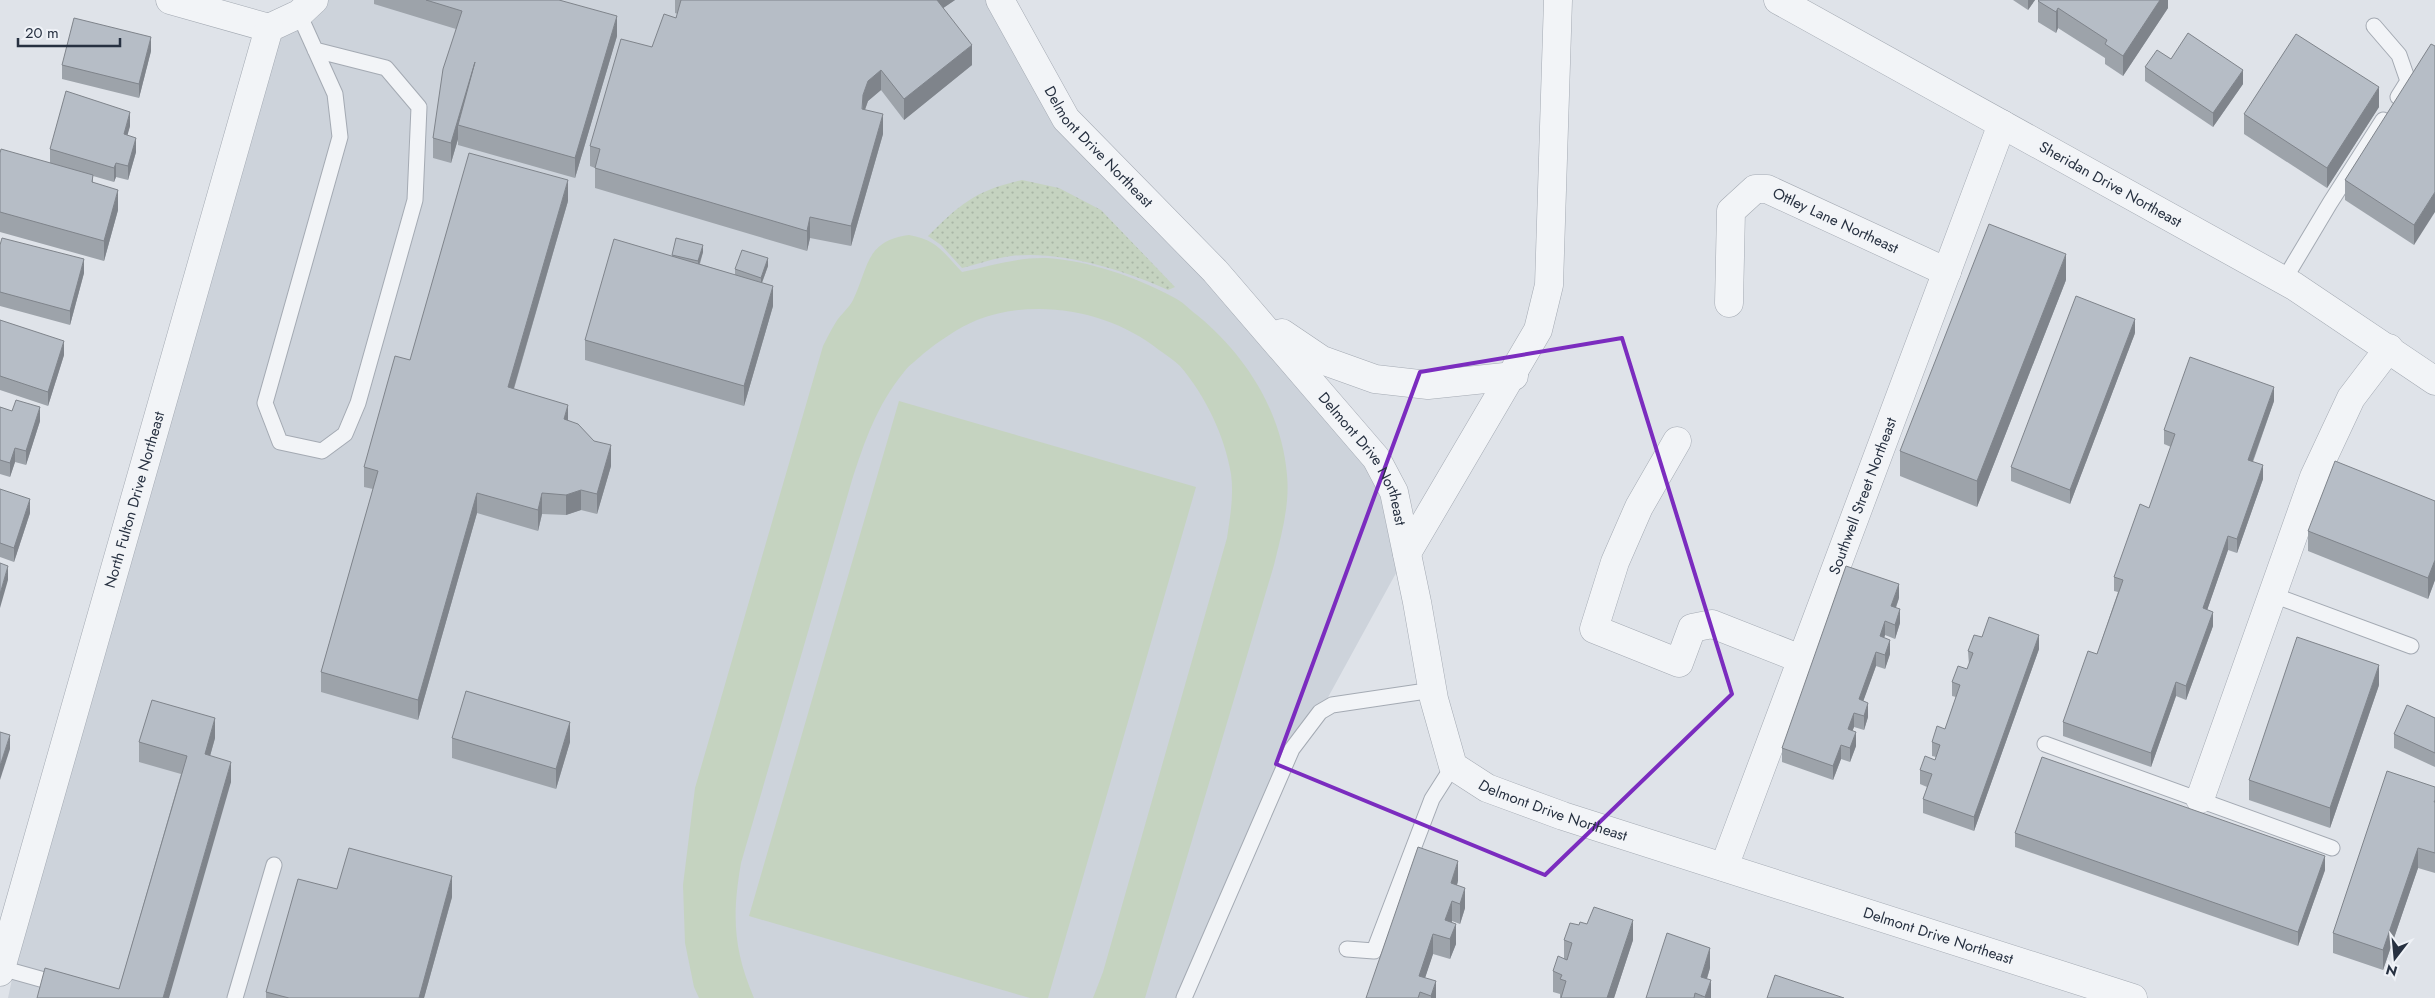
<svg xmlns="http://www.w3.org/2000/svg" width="2435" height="998" viewBox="0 0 2435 998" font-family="Jost,sans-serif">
<defs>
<pattern id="park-dots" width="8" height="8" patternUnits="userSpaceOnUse" patternTransform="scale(1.25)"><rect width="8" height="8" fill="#c5d3c0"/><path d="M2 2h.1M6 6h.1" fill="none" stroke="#a9b6a6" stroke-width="1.8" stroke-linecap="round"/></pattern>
</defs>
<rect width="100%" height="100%" fill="#dfe3e9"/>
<polygon fill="#cdd3db" points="314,0 1000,0 1066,119 1376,458 1407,553 1320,712 1292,738 1184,998 8,998 52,791 269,28"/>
<g fill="#c5d3c0">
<path d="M909 235C937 240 943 252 962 272 990 266 1018 257 1047 258 1090 261 1136 277 1173 297 1182 301 1189 309 1197 315 1246 355 1282 412 1287 475 1290 506 1281 536 1274 565L1145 998H1093L1103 972 1227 538C1230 517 1234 496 1231 474 1225 436 1205 395 1180 366 1174 360 1166 355 1159 350 1111 311 1036 297 977 320 958 328 939 341 923 354 917 360 909 365 904 372 877 405 865 440 852 480L741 863C732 915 733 949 754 998H699L694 987 685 943 683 885 695 788 823 346C827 338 831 330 836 322 841 314 849 308 853 300 869 267 865 241 909 235Z"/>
<polygon points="899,401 1196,487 1048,998 1030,998 749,916"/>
</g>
<path fill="url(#park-dots)" d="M1022 180 1059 188 1101 210 1175 287 1168 290C1125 270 1059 250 1011 256 995 258 978 264 962 268L941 245 928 236C960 204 976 190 1022 180Z"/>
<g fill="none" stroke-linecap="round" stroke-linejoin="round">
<defs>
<g id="service">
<polyline points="299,14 335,94 340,137 265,403 280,442 322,451 345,434 358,403 415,200 419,107 386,68 315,50"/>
<polyline points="2374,26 2399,55 2408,81 2398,97"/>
<polyline points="2284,280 2330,203 2383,120"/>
<polyline points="2273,595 2411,646"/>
<polyline points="2045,744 2332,848"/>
<polyline points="1347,949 1374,951 1432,799 1453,766"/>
<polyline points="1,968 62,985"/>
<polyline points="235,998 274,865"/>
<polyline points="1184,998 1292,749 1320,712 1332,705 1433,690"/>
</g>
<g id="minor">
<polyline points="170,0 269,28 299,14 314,0"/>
<path id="s1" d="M1000 0 1066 119 1215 271 1376 458 1394 492 1417 602 1434 699 1453 766 1487 788 1563 816 2133 998"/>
<path id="s2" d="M1778 0 2294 286 2435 381"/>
<path id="s3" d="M1729 303 1731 211 1755 189H1767L1947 272"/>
<polyline points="1282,333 1322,360 1375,379 1428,385 1514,376"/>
<polyline points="1677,441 1639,507 1615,562 1594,629 1679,663 1692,628 1712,624 1801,659"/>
<polyline points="1407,553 1538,330 1549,285 1558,0"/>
<polyline points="2200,799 2314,477 2351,398 2389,348"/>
<path id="s4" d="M1724 867 2002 124"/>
<path id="s5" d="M0 972 269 28"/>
</g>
</defs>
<use href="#service" stroke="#a4aab3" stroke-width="17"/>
<use href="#minor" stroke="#a4aab3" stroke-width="29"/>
<use href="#service" stroke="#f2f4f7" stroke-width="15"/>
<use href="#minor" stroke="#f2f4f7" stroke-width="28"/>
</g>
<g fill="#9da3aa">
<polygon points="374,0 559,0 617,36 575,178 458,145 458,139 451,163 433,158 433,138 456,29 374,4"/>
<polygon points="675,0 955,0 943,8 972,65 904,120 881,90 868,101 865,110 883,134 851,246 810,238 807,251 595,188 595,168 590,166 590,146 652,47 676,18 678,14 675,13"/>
<polygon points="2013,0 2035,0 2028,10"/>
<polygon points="2168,0 2168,8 2123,76 2105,64 2105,58 2058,28 2056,33 2038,22 2038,1"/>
<polygon points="2435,46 2414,245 2345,200 2345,180"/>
<polygon points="151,51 139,98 62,79 62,65"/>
<polygon points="2145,67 2243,84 2213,127 2145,81"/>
<polygon points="2379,107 2327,188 2244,134 2244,114"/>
<polygon points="130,126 127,135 136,152 128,180 116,177 114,182 93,176 93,183 118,210 104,261 0,232 0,153 50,163 50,149"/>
<polygon points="568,201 514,389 568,420 611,466 597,514 581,510 566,515 542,514 538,531 477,513 418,720 321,692 321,672 373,489 364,487 364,467 410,360"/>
<polygon points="0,245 84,273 70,325 0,306"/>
<polygon points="703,252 700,264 735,275 735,269 768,266 762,283 773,306 744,406 585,360 585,340 672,256 672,255"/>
<polygon points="2066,280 1977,507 1900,476 1900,451"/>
<polygon points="0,320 64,355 48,406 0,390"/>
<polygon points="2135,333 2070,504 2011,481 2011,467"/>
<polygon points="2274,401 2253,462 2263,479 2237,553 2228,550 2207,610 2213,626 2186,700 2176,696 2151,767 2063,736 2063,722 2097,654 2118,592 2114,591 2114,577 2149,508 2171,447 2164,444 2164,430"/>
<polygon points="0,407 40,421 26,465 15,462 10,477 0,474"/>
<polygon points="0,489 30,513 14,562 0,557"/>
<polygon points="2435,501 2435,580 2428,599 2308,551 2308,531"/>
<polygon points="1899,598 1896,608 1900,623 1895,639 1885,635 1884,638 1890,654 1885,669 1876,666 1863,701 1868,717 1864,730 1854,727 1852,731 1856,746 1850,762 1841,759 1833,780 1782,762 1782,748"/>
<polygon points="1982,637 2039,649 1974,831 1923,813 1923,799 1927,787 1920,784 1920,770 1935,760 1936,757 1932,756 1932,742 1945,729 1956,697 1952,696 1952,682 1967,669 1969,665 1968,651"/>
<polygon points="2379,685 2330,828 2249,800 2249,780"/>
<polygon points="2435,718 2435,767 2394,748 2394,734"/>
<polygon points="215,738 210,756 231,782 119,989 181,774 139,762 139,742"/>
<polygon points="452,738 570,742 556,789 452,758"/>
<polygon points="2435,787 2435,873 2418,868 2383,970 2333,953 2333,933"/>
<polygon points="2015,833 2325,870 2298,946 2015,847"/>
<polygon points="1458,881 1457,885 1465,908 1460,924 1452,921 1452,922 1456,944 1450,959 1433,954 1425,978 1436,998 1366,998"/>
<polygon points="337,889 452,897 424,998 266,998 266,992"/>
<polygon points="1564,940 1633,940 1614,998 1560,998 1560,994 1553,992 1553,971 1564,959"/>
<polygon points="1710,968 1707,979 1711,998 1646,998"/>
</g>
<g fill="#7f848b">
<polygon points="933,0 955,0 933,15"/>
<polygon points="2028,0 2035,0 2028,10"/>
<polygon points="2160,0 2168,0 2168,8 2123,76 2123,56"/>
<polygon points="2058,8 2058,28 2056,33 2056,12"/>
<polygon points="617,16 617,36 575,178 575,158"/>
<polygon points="151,37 151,51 139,98 139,84"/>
<polygon points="972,45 972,65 904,120 904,99"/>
<polygon points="475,62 458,125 458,139 451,163 451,143"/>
<polygon points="881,70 881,90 868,101 863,115 863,95 868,81"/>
<polygon points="2243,70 2243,84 2213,127 2213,113"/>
<polygon points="2379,87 2379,107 2327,188 2327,168"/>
<polygon points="130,112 130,126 124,148 124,134"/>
<polygon points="883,114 883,134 851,246 851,226"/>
<polygon points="136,138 136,152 128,180 128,166"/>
<polygon points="116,163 116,177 114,182 114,168"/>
<polygon points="568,180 568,201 508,408 508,387"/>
<polygon points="118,190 118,210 104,261 104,241"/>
<polygon points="2435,192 2435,212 2414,245 2414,225"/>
<polygon points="810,217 810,238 807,251 807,231"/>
<polygon points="703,245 703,252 698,268 698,261"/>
<polygon points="2066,254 2066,280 1977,507 1977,481"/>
<polygon points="768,258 768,266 761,285 761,278"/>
<polygon points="84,259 84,273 70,325 70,311"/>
<polygon points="773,286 773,306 744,406 744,386"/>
<polygon points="2135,319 2135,333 2070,504 2070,490"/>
<polygon points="64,341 64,355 48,406 48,392"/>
<polygon points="2274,387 2274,401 2248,474 2248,460"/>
<polygon points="568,405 568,425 564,419"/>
<polygon points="40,407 40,421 26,465 26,451"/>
<polygon points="611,445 611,466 597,514 597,494"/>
<polygon points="15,448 15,462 10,477 10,463"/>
<polygon points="2263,465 2263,479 2237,553 2237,539"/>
<polygon points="581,490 581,510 566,515 566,495"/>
<polygon points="477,493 477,513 418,720 418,700"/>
<polygon points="542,493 542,514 538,531 538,510"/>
<polygon points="30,499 30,513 14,562 14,548"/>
<polygon points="2228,536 2228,550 2203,622 2203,608"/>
<polygon points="2435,560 2435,580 2428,599 2428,578"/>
<polygon points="8,566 8,580 0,608 0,594"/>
<polygon points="1899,584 1899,598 1891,620 1891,606"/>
<polygon points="1900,609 1900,623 1895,639 1895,625"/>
<polygon points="2213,612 2213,626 2186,700 2186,686"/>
<polygon points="1885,621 1885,635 1880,650 1880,636"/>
<polygon points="2039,635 2039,649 1974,831 1974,817"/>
<polygon points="1890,640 1890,654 1885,669 1885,655"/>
<polygon points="1876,652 1876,666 1859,713 1859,699"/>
<polygon points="2379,665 2379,685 2330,828 2330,808"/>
<polygon points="2176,682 2176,696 2151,767 2151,753"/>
<polygon points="1868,703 1868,717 1864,730 1864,716"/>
<polygon points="1854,713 1854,727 1848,743 1848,729"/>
<polygon points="215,718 215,738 205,774 205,754"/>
<polygon points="570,722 570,742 556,789 556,769"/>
<polygon points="1856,732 1856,746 1850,762 1850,748"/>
<polygon points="10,735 10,749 0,780 0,766"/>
<polygon points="1841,745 1841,759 1833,780 1833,766"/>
<polygon points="231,762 231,782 169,998 163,998"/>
<polygon points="2418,848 2418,868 2383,970 2383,950"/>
<polygon points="2325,856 2325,870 2298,946 2298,932"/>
<polygon points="1458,861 1458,881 1451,903 1451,883"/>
<polygon points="452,876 452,897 424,998 419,998"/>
<polygon points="1465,888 1465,908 1460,924 1460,904"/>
<polygon points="1452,901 1452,921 1446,938 1445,920"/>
<polygon points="1633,920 1633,940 1614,998 1607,998"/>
<polygon points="1456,924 1456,944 1450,959 1450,939"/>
<polygon points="1433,934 1433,954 1419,996 1419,976"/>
<polygon points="1710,948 1710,968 1701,997 1701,977"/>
<polygon points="1711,980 1711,998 1705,998 1705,997"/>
<polygon points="1436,981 1436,998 1431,998 1431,996"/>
</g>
<g fill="#b6bdc6" stroke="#7f848b">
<polygon points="426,0 559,0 617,16 575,158 458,125 475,62 451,143 433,138 443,69 462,11"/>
<polygon points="681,0 937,0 972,45 904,99 881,70 868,81 863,95 862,109 883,114 851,226 810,217 807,231 595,168 600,149 590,146 621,39 652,47 664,14 676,18"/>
<polygon points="2039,0 2160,0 2123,56 2105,44 2107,40 2058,8 2056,12 2038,1"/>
<polygon points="74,18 151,37 139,84 62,65"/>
<polygon points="2188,33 2243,70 2213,113 2145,67 2157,50 2171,59"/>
<polygon points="2296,34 2379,87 2327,168 2244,114"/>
<polygon points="2431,44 2435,46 2435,192 2414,225 2345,180"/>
<polygon points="66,91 130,112 124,134 136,138 128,166 116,163 114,168 50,149"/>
<polygon points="1,149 93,175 92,182 118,190 104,241 0,212 0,153"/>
<polygon points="469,153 568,180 508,387 568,405 564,419 578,424 594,441 611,445 597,494 581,490 566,495 542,493 538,510 477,493 418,700 321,672 378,471 364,467 395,356 410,360"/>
<polygon points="1989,224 2066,254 1977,481 1900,451"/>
<polygon points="2,238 84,259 70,311 0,292 0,245"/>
<polygon points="676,238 703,245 698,261 672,255"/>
<polygon points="614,239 773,286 744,386 585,340"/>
<polygon points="742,250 768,258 761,278 735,269"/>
<polygon points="2076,296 2135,319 2070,490 2011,467"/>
<polygon points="0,320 64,341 48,392 0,376"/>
<polygon points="2190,357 2274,387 2248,460 2263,465 2237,539 2228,536 2203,608 2213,612 2186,686 2176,682 2151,753 2063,722 2088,651 2097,654 2123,580 2114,577 2140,504 2149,508 2175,434 2164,430"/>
<polygon points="16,400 40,407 26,451 15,448 10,463 0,460 0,407 12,411"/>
<polygon points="2335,461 2435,501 2435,560 2428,578 2308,531"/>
<polygon points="0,489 30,499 14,548 0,543"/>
<polygon points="0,563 8,566 0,594"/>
<polygon points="1846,566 1899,584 1891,606 1900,609 1895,625 1885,621 1880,636 1890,640 1885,655 1876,652 1859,699 1868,703 1864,716 1854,713 1848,729 1856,732 1850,748 1841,745 1833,766 1782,748"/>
<polygon points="1989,617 2039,635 1974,817 1923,799 1932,774 1920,770 1925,756 1935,760 1940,745 1932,742 1937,726 1945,729 1960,685 1952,682 1958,666 1967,669 1973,653 1968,651 1974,635 1982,637"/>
<polygon points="2297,637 2379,665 2330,808 2249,780"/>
<polygon points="466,691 570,722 556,769 452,738"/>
<polygon points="152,700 215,718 205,754 231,762 163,998 37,998 45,968 119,989 187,756 139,742"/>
<polygon points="2407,705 2435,718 2435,753 2394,734"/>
<polygon points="0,732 10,735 0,766"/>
<polygon points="2042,757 2325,856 2298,932 2015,833"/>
<polygon points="2387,771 2435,787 2435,800 2434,802 2435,802 2435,853 2418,848 2383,950 2333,933"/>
<polygon points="1418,847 1458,861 1451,883 1465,888 1460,904 1452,901 1445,920 1456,924 1450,939 1433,934 1419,976 1436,981 1431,996 1420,992 1418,998 1366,998"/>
<polygon points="349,848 452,876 419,998 289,998 266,992 298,879 337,889"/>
<polygon points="1594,907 1633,920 1607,998 1561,998 1566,981 1560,979 1562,975 1553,971 1558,956 1567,960 1572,943 1564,940 1570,923 1579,925 1580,922 1587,924"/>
<polygon points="1667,933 1710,948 1701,977 1711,980 1705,997 1695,993 1694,998 1646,998"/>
<polygon points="1775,975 1844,998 1767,998"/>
</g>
<path fill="none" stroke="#7b2cbf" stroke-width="4" stroke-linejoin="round" d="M1622 338 1732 694 1545 875 1276 764 1420 372Z"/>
<g text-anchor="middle" stroke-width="4" stroke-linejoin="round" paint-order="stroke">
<g font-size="15" fill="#273141" stroke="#eff2f7">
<text dy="5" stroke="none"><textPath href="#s1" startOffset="178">Delmont Drive Northeast</textPath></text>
<text dy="5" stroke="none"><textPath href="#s2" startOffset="380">Sheridan Drive Northeast</textPath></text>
<text dy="5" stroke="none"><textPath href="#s3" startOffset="212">Ottley Lane Northeast</textPath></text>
<text dy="5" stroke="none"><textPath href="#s1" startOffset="590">Delmont Drive Northeast</textPath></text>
<text dy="5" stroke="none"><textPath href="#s4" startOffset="396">Southwell Street Northeast</textPath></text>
<text dy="5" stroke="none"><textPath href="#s5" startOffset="491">North Fulton Drive Northeast</textPath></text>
<text dy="5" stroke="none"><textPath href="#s1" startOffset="1025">Delmont Drive Northeast</textPath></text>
<text dy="5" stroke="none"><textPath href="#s1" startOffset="1430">Delmont Drive Northeast</textPath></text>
</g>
</g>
<g transform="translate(2395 958) rotate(196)" stroke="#eff2f7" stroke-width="4" paint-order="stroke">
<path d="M0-4L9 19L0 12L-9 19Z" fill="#273141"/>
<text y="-8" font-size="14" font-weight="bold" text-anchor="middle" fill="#273141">N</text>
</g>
<path d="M18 38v8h102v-8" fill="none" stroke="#273141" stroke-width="2.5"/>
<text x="25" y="38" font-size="15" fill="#273141" stroke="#eff2f7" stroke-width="4" paint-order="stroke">20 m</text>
</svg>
